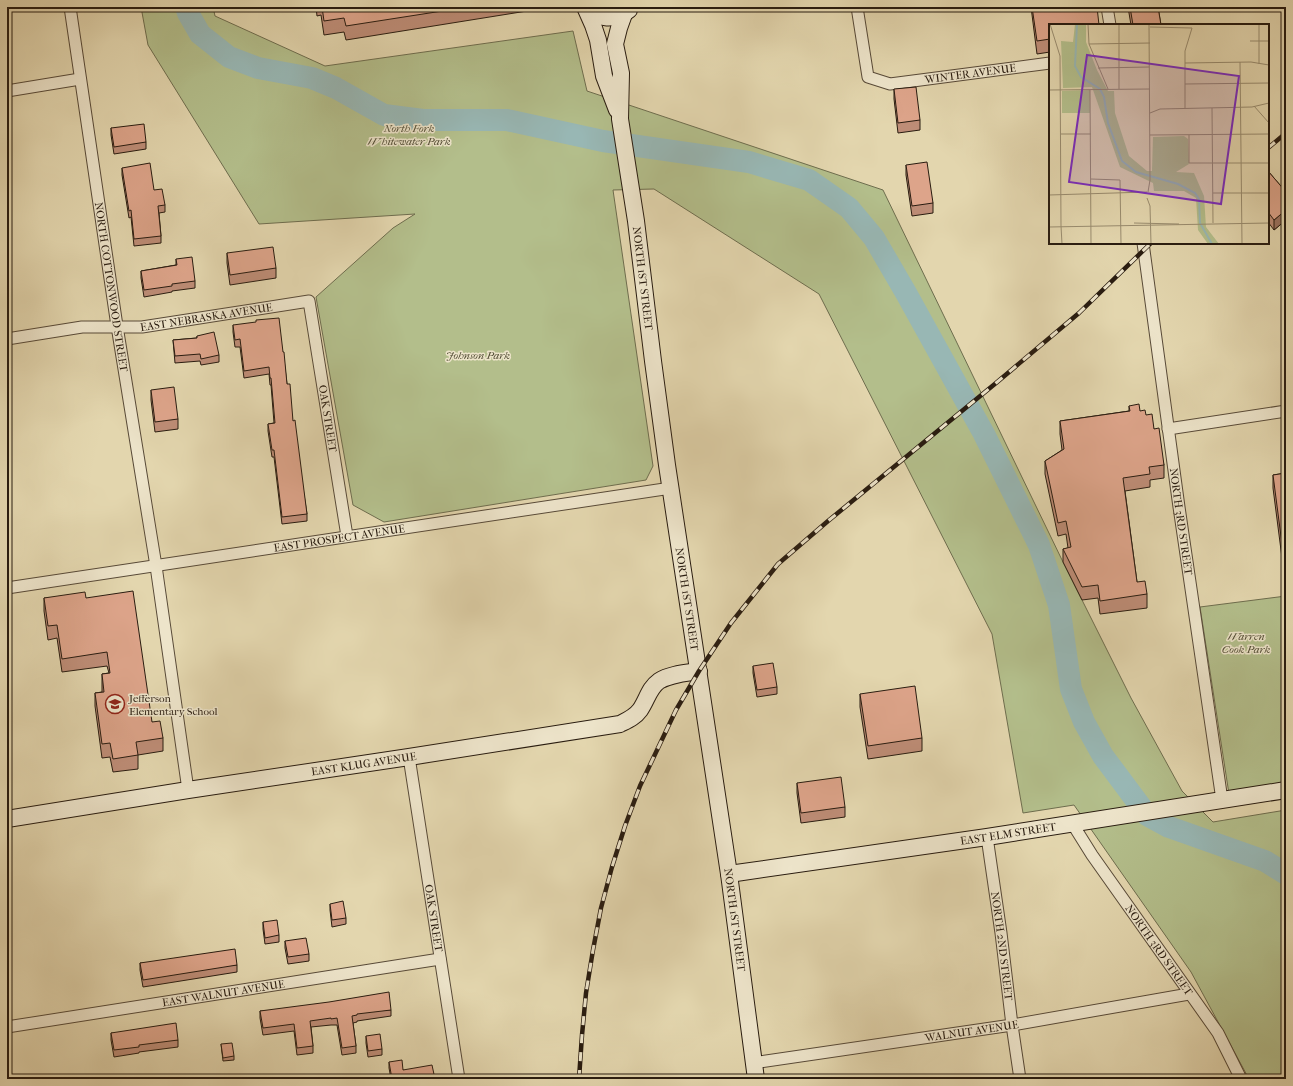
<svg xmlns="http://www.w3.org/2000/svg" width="1293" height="1086" viewBox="0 0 1293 1086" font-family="'IM FELL French Canon',serif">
<rect width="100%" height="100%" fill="#e3d6ae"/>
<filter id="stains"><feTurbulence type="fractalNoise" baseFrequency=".005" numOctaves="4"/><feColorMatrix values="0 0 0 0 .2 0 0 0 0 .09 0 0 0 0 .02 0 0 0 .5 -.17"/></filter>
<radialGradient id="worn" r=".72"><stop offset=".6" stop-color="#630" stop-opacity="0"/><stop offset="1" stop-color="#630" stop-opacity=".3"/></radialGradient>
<g fill="#b3be8b" stroke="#6e6d4e">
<polygon points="141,7 213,7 215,16 325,66 573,31 587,91 883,190 1063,562 1131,698 1182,791 1213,822 1286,810 1286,1079 1249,1079 1191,972 1074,805 1023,813 992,634 819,294 654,189 613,190 653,466 646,480 384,522 353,505 316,297 393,228 415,214 259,224 148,45"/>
<polygon points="1286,596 1286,785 1229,794 1200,607"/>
</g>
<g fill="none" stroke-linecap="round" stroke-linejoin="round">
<polyline stroke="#98b7b4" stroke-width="22" points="186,7 188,13 200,34 229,57 258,68 312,78 336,88 384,115 423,120 507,120 603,141 749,162 809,180 849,208 874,238 906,293 984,434 1039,545 1059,605 1071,689 1084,722 1103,756 1147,815 1169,827 1265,861 1286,874"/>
<defs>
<g id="street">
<path id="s1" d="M70 7 117 326 156 566 188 790"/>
<path id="s2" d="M857 7 868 77 890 84 1050 63"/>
<polyline points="1107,7 1110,25"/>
<polyline points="7,91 80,79"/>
<path id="s3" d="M1143 243 1179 507 1222 800"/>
<path id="s4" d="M7 339 82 327H142L309 301 347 536"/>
<polyline points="1168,429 1286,411"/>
<path id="s5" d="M7 588 671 488"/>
<path id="s6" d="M409 757 459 1079"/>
<path id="s7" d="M1072 823 1092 855 1218 1033 1241 1079"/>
<path id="s8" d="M987 837 1001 933 1012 1025 1020 1079"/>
<path id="s9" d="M7 1027 440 959"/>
<path id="s10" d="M753 1063 1012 1025 1189 994"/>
</g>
<g id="secondary">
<polyline points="585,7 593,25 598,40 604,76 617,110"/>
<path d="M586 7C597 20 616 21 629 10"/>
<path id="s11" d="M624 14 619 28 615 44 621 73 620 119 636 221 653 361 667 465 729 874 756 1079"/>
<path id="s12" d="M7 819 188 790 409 757 620 724C628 720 635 717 640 710 647 700 649 688 659 681 670 674 686 673 699 671"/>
<path id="s13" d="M729 874 987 837 1286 790"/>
</g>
</defs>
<use href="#street" stroke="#584a38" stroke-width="13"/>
<use href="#secondary" stroke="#291c10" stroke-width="18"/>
<use href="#street" stroke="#ede4ca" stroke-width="11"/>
<use href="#secondary" stroke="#ede4ca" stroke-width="16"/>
<defs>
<g id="rail">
<polyline points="1268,148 1286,133"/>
<polyline points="579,1079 582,1035 586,993 593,950 601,908 612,867 625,826 640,786 676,710 699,671 731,623 778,564 828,521 996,383 1079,313 1151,243"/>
</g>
</defs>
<use href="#rail" stroke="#291c10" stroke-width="4.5"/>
<use href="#rail" stroke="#ede4ca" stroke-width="3" stroke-dasharray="9" stroke-linecap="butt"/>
</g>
<g fill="#be8d77" stroke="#291c10">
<polygon points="316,7 552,7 346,40 344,32 324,35 321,15 317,16"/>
<polygon points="1031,7 1097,7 1050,25 1050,52 1037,54"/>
<polygon points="1128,7 1158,7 1161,25 1131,25"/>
<polygon points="894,89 920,120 920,130 898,133 894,99"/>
<polygon points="111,128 146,142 146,149 114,154 111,135"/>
<polygon points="906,165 933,203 933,213 912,216 906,175"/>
<polygon points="122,168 154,190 165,205 165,212 159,213 161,236 161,243 134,246 131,217 129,218 122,175"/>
<polygon points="1268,171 1286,192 1286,220 1274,230 1268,222"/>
<polygon points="227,253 276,268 276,278 230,285 227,263"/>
<polygon points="176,259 195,281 195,288 172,291 172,292 144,297 141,278 141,271 176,265"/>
<polygon points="233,325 283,352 287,384 307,514 307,521 282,524 274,457 272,457 268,431 268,424 274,423 271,385 270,385 269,374 244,378 240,347 235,347 233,332"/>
<polygon points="197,336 219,355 219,362 201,365 200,361 175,363 173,340 197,338"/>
<polygon points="151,390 178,419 178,429 155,432 151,400"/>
<polygon points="1129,406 1140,411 1146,415 1154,429 1164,465 1164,478 1150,480 1150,487 1125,491 1137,582 1147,594 1147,608 1100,614 1098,598 1082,600 1063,562 1063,549 1068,548 1066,534 1058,536 1045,474 1045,461 1062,450 1060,434 1060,421 1129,411"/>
<polygon points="1286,473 1286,589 1273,488 1273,475"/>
<polygon points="44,598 86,598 152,722 163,738 163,751 138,755 138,769 113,772 110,757 102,758 95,706 95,693 102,692 102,674 109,673 107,666 62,672 57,638 48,640 44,611"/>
<polygon points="753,666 777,687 777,694 757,697 753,673"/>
<polygon points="860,694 922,738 922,751 868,759 860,707"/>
<polygon points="797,783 845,807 845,817 801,823 797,793"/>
<polygon points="330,904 346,918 346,924 332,927 330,910"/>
<polygon points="263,922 279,935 279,942 265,944 263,929"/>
<polygon points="285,941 309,954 309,961 288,964 285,948"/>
<polygon points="140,963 237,965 237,972 143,987 140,970"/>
<polygon points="391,1010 391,1016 357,1021 357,1022 353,1023 356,1046 356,1053 342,1055 337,1025 331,1025 311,1027 313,1046 313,1053 297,1055 294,1031 263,1035 260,1018 260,1011"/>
<polygon points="111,1033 178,1040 178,1047 139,1052 139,1053 114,1057 111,1040"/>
<polygon points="366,1036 382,1049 382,1055 368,1057 366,1043"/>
<polygon points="221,1044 234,1056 234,1060 223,1061"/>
<polygon points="389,1062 403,1070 435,1079 391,1079 389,1068"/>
</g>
<polygon fill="#9b7361" stroke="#291c10" points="1286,210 1286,220 1274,230 1274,220"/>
<g fill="#dda48a" stroke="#291c10">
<polygon points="322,7 468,7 346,26 344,18 324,21"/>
<polygon points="1032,7 1097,7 1099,25 1050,25 1050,39 1037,41"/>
<polygon points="1130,7 1158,7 1161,25 1133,25"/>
<polygon points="916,87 920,120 898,123 894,89"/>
<polygon points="144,124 146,142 114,147 111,128"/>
<polygon points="927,162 933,203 912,206 906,165"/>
<polygon points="150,163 154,190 162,189 165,205 158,206 161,236 134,239 131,210 129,211 122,168"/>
<polygon points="1268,171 1286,192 1286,210 1274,220 1268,212"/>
<polygon points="273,247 276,268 230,275 227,253"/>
<polygon points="192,257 195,281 172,284 172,286 144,290 141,271 177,265 176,259"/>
<polygon points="279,318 283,352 284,352 287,384 290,384 293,421 295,420 307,514 282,517 274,450 272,450 268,424 275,423 271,378 270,378 269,367 244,371 240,339 235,340 233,325 256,322 256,320"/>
<polygon points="214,332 219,355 201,359 200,354 175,356 173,340 197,338 197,336"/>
<polygon points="174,387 178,419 155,422 151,390"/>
<polygon points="1139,404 1140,411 1145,410 1146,415 1152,414 1154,429 1159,428 1164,465 1149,467 1150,474 1123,478 1137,582 1145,581 1147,594 1100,601 1098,585 1082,587 1063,549 1071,547 1066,521 1058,523 1045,461 1064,449 1060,421 1130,411 1129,406"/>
<polygon points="1286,473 1286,575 1273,475"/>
<polygon points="133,591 152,722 160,721 163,738 136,742 138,755 113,759 110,743 102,744 95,693 104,692 102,674 110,673 107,652 62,659 57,625 48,626 44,598 85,592 86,598"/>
<polygon points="773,663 777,687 757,690 753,666"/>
<polygon points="915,686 922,738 868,746 860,694"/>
<polygon points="841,777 845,807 801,813 797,783"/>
<polygon points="343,901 346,918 332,920 330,904"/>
<polygon points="277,920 279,935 265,938 263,922"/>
<polygon points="306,938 309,954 288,957 285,941"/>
<polygon points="235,949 237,965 143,980 140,963"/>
<polygon points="389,992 391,1010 357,1014 357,1015 352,1016 356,1046 342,1048 337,1018 331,1019 331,1018 310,1021 313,1046 297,1048 294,1024 263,1028 260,1011 329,1002"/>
<polygon points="176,1023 178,1040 139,1045 139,1047 114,1050 111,1033"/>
<polygon points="380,1034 382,1049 368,1051 366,1036"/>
<polygon points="232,1043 234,1056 223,1058 221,1044"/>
<polygon points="402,1060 403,1070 432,1065 435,1079 392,1079 389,1062"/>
</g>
<defs>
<symbol id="school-ring" viewBox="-11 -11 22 22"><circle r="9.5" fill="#ede4ca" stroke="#8f2418" stroke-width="1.5"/><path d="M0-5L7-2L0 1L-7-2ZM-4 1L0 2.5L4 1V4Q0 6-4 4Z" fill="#8f2418"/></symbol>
</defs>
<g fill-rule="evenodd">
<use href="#school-ring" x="104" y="693" width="22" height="22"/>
</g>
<g text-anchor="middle" stroke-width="3" stroke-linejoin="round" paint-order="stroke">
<g font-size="11" fill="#291c10" stroke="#ede4ca">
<text dy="4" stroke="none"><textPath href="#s2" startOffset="175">WINTER AVENUE</textPath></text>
<text dy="4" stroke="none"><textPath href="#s11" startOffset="268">NORTH 1ST STREET</textPath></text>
<text dy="4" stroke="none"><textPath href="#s1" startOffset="283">NORTH COTTONWOOD STREET</textPath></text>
<text dy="4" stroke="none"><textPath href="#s4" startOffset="201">EAST NEBRASKA AVENUE</textPath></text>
<text dy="4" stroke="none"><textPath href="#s4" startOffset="424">OAK STREET</textPath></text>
<text dy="4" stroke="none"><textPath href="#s3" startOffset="281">NORTH 3RD STREET</textPath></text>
<text dy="4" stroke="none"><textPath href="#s5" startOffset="336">EAST PROSPECT AVENUE</textPath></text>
<text dy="4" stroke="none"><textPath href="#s11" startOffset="592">NORTH 1ST STREET</textPath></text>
<text dy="4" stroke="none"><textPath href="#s12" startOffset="361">EAST KLUG AVENUE</textPath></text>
<text dy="4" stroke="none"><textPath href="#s13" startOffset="282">EAST ELM STREET</textPath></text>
<text dy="4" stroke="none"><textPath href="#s6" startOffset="163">OAK STREET</textPath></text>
<text dy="4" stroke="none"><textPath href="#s11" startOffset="916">NORTH 1ST STREET</textPath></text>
<text dy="4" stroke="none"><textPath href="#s8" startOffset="110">NORTH 2ND STREET</textPath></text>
<text dy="4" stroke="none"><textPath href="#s7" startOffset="154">NORTH 3RD STREET</textPath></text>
<text dy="4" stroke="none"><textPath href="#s9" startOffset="219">EAST WALNUT AVENUE</textPath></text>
<text dy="4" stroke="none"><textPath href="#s10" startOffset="221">WALNUT AVENUE</textPath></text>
</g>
<g font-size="11" font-style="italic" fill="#524d35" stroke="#ede4ca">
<text x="409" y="132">North Fork<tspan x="409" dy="13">Whitewater Park</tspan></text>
<text x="478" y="359">Johnson Park</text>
<text x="1246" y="640">Warren<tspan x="1246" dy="13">Cook Park</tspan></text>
</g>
<g font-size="11" fill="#291c10" stroke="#ede4ca" text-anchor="start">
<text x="129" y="702">Jefferson<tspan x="129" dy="13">Elementary School</tspan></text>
</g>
</g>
<g transform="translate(1049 24)">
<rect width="220" height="220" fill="#e3d6ae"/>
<path d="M26 0H37V18L48 46 59 67H65L66 89 80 132 98 147H103L104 113 135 112 139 115 140 140 127 148 145 149 155 172 157 203 170 220H159L149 206 147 174 135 167H105L104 159 71 143 43 63 14 64 12 17 24 18ZM41 66V89H13V67Z" fill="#b3be8b"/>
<path fill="none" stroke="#98b7b4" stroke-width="2" d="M28 0 26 42 32 53 51 65 55 73 59 99 73 137 87 148 129 160 146 169 150 175 151 199 163 220"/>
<path fill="none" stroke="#998c6f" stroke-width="1" d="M1 0 11 32 12 202M39 0 40 20 59 65M70 0V65M101 3 143 4 136 27V84M201 17H220M40 20 101 19M191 38 193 220M136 39 202 38 220 41M210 40V0M49 44 100 43M136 60 220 59M0 66 101 65M41 66 42 220M205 82 220 99M163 84 164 199M101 89 111 85 203 83 220 79M12 110H42M101 111 220 110M140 111V139H220M42 155 71 156 72 220M99 168 101 156 100 0M164 169H220M0 171 98 168M98 174 101 182 102 220M85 199 130 200M12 202 13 220M0 203 220 199"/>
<path fill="#7b2cbf" fill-opacity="0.15" stroke="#7b2cbf" stroke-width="2" d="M38 31 190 52 172 180 20 158Z"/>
<rect width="220" height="220" fill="none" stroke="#291c10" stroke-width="2"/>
</g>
<rect width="1293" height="1086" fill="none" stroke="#e3d6ae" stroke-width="24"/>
<rect x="8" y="8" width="1277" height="1070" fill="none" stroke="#291c10" stroke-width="2"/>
<rect x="12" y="12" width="1269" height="1062" fill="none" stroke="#291c10"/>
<rect width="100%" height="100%" filter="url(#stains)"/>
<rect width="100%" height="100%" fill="url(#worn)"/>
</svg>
